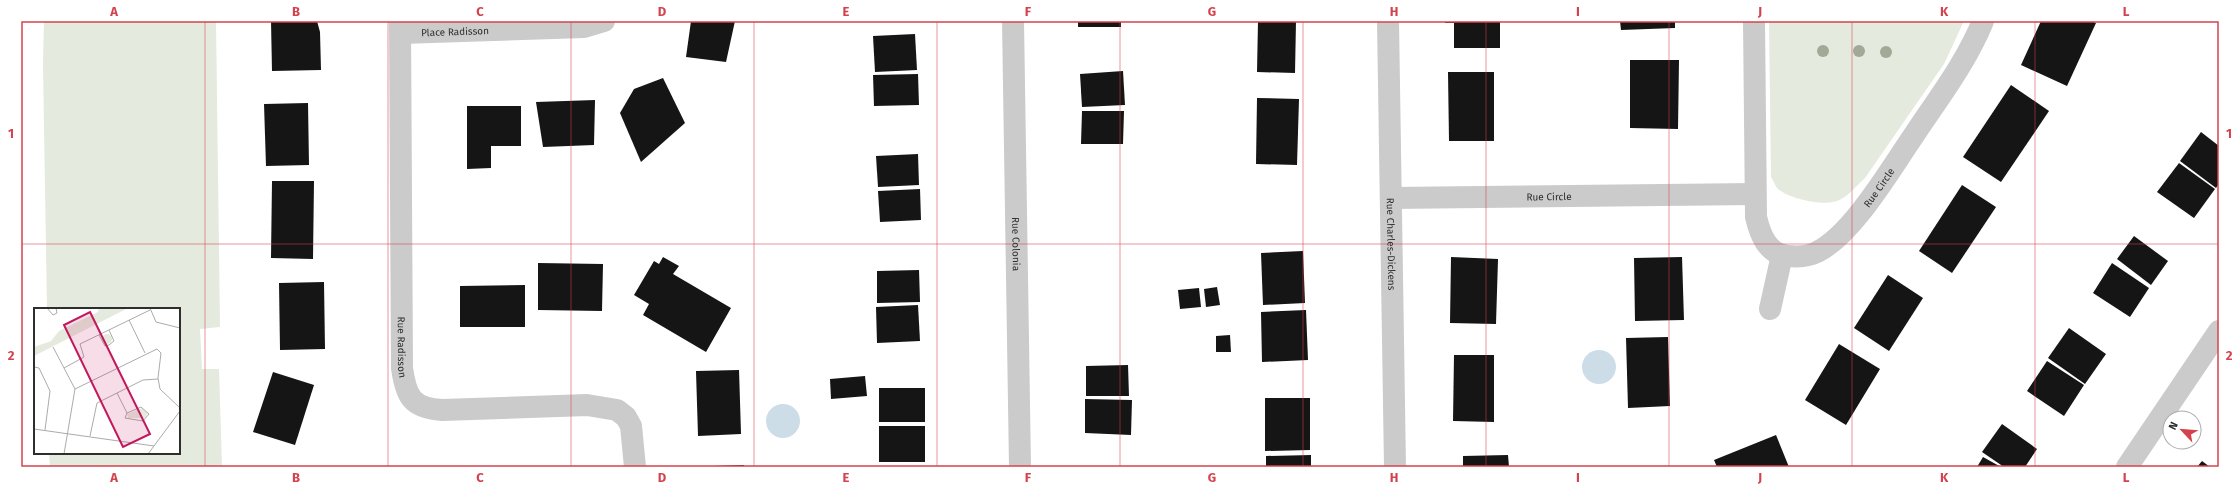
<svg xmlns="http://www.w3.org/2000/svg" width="2240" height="488" viewBox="0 0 2240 488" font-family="'Fira Sans',sans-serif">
<rect width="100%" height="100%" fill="#fff"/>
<g fill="#e4eadd">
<polygon points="44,21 216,21 220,327 200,329 202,369 219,369 222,467 50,467 49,453 179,453 179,309 47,309 43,64"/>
<path d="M1769 21H1964L1944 64 1865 178C1856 186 1846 200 1833 202 1819 205 1787 198 1777 188 1775 185 1773 180 1771 177Z"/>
</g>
<g fill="#ccdde8">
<circle cx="1599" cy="367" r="17"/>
<circle cx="783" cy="421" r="17"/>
</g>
<g fill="#151515">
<polygon points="271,21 317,21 320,32 321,70 272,71"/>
<polygon points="691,21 735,21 726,62 686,57"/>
<rect x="1078" y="21" width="43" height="6"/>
<polygon points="1258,21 1296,21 1295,73 1257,72"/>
<polygon points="1445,21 1500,21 1500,48 1454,48 1454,23 1445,23"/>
<polygon points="1620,21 1675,21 1675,28 1621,30"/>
<polygon points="2041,21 2091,21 2096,23 2067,86 2021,65"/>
<polygon points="915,34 917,70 875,72 873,36"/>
<polygon points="1630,60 1679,60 1678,129 1630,128"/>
<polygon points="1123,71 1125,105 1082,107 1080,74"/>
<polygon points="1448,72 1494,72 1494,141 1449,141"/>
<polygon points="918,74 919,105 874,106 873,75"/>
<polygon points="663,78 685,123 641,162 620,113 634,89"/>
<polygon points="2011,85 2049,111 2001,182 1963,157"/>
<polygon points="1257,98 1299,99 1297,165 1256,164"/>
<polygon points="595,100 594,145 543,147 536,102"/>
<polygon points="308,103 309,165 266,166 264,104"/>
<polygon points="467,106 521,106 521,146 491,146 491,168 467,169"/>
<polygon points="1082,111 1124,111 1123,144 1081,144"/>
<polygon points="2201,132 2219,146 2219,184 2216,188 2180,161"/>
<polygon points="918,154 919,185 878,187 876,156"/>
<polygon points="2179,163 2215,189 2194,218 2157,192"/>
<polygon points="272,181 314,181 313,259 271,258"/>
<polygon points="1962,185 1996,207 1952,273 1919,251"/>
<polygon points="920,189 921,220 880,222 878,191"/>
<polygon points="2134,236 2168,261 2151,285 2117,259"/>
<polygon points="1303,251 1305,303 1263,305 1261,253"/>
<polygon points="663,257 679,266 673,274 731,308 706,352 643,315 649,304 634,295 654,261 659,264"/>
<polygon points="1451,257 1498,259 1496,324 1450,323"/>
<polygon points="1682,257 1684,320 1635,321 1634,258"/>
<polygon points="538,263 603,264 602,311 538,310"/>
<polygon points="2112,263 2149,288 2130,317 2093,293"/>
<polygon points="919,270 920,302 877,303 877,271"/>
<polygon points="1888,275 1923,298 1889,351 1854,328"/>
<polygon points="324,282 325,349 280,350 279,283"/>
<polygon points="525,285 525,327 460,327 460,286"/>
<polygon points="1217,287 1220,305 1206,307 1204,289"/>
<polygon points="1199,288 1201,307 1180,309 1178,290"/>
<polygon points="918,305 920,341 877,343 876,307"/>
<polygon points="1306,310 1308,360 1262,362 1261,312"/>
<polygon points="2069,328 2106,354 2085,384 2048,358"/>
<polygon points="1230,335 1231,352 1216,352 1216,336"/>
<polygon points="1668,337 1670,406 1628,408 1626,338"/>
<polygon points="1839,344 1880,369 1846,425 1805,400"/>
<polygon points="1454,355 1494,355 1494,422 1453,421"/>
<polygon points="2047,361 2084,385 2064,416 2027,391"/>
<polygon points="1128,365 1129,396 1086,396 1086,366"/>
<polygon points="739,370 741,434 698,436 696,371"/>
<polygon points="273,372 314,385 295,445 253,432"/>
<polygon points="865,376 867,396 831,399 830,379"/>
<rect x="879" y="388" width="46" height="34"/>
<polygon points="1265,398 1310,398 1310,450 1265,451"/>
<polygon points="1085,399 1132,400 1131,435 1085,433"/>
<polygon points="2002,424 2037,449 2025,467 2004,467 1982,452"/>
<rect x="879" y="426" width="46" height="36"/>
<polygon points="1776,435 1789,467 1717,467 1714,460"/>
<polygon points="1311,455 1311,467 1266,467 1266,456"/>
<polygon points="1508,455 1509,467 1463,467 1463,456"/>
<polygon points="1983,457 2001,467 1977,467"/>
<polygon points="2202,461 2210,467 2197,467"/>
<polygon points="744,465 744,467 713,467 713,466"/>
</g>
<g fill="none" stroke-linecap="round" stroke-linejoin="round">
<g stroke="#cbcbcb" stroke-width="22">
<path id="s1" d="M400 21 402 368C406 397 412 408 442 410L587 405 617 410 626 417 631 426 635 467"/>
<path id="s2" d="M1013 21 1020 467"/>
<path id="s3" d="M1388 21 1395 467"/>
<path id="s4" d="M1754 21 1756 217C1760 234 1767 254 1788 256 1798 257 1808 257 1817 252 1852 235 1890 170 1912 138 1937 100 1966 63 1983 21"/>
<path id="s5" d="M401 33 584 27 604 21"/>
<path id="s6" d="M1391 198 1755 194"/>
<polyline points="1770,309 1782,255"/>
<polyline points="2127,467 2219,331"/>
</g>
</g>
<g fill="#a0aa96">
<circle cx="1823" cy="51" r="6"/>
<circle cx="1859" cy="51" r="6"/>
<circle cx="1886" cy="52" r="6"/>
</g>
<path fill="none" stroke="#d3434e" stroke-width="1" stroke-opacity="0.55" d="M205 21V467M388 21V467M571 21V467M754 21V467M937 21V467M1120 21V467M1303 21V467M1486 21V467M1669 21V467M1852 21V467M2035 21V467M21 244H2219"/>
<g text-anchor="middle" stroke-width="4" stroke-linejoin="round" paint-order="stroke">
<g font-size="10" fill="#2e2e2e" stroke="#fff">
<text dy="4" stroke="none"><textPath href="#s5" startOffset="54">Place Radisson</textPath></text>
<text dy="4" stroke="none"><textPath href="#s4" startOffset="370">Rue Circle</textPath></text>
<text dy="4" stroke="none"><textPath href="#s6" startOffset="158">Rue Circle</textPath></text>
<text dy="4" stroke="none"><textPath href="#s2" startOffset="223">Rue Colonia</textPath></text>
<text dy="4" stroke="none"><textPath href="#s3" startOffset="223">Rue Charles-Dickens</textPath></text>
<text dy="4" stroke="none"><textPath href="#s1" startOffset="326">Rue Radisson</textPath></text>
</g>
</g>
<g transform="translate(34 308)">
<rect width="146" height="146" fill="#fff"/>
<path d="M65 0H94L0 48V39L17 33 25 23 64 4ZM68 31a5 5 0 1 1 10 0a5 5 0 1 1-10 0ZM108 100 114 105 111 110H94L93 106Z" fill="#e4eadd"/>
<path fill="none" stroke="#ababab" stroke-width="1" d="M13 0 19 7 23 5 22 0M116 0 122 14 146 20M95 12 111 45M65 27 71 38 75 37 80 33 75 22M19 39 41 81M0 59 5 60 16 83 11 122M30 60 50 49 46 36 116 2M41 81 123 41 127 45 124 70 126 81 146 100M83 85 93 105 91 110 109 113 115 106 107 99 93 105M0 121 120 138M56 128 63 95 109 72 124 71M30 146 41 81M114 146 146 103"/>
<path fill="#c2185b" fill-opacity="0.15" stroke="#c2185b" stroke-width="2" d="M56 4 116 126 89 139 30 17Z"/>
<rect width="146" height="146" fill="none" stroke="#2e2e2e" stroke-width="2"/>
</g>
<rect width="2240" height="488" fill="none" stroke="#ffffff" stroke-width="44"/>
<g transform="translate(2182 430) rotate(296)"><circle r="19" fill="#ffffff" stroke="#ababab"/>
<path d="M0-3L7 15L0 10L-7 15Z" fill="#d3434e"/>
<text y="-6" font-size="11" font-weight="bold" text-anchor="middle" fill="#2e2e2e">N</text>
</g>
<rect x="22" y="22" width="2196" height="444" fill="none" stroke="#d3434e" stroke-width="1.5"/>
<g font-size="13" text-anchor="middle" font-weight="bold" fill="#d3434e">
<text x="114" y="16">A</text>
<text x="296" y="16">B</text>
<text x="480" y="16">C</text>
<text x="662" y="16">D</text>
<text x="846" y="16">E</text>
<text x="1028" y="16">F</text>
<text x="1212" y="16">G</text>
<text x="1394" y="16">H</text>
<text x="1578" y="16">I</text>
<text x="1760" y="16">J</text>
<text x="1944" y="16">K</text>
<text x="2126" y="16">L</text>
<text x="11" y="138">1</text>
<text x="2229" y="138">1</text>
<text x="11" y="360">2</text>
<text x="2229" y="360">2</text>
<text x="114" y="482">A</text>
<text x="296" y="482">B</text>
<text x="480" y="482">C</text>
<text x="662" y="482">D</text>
<text x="846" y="482">E</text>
<text x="1028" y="482">F</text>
<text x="1212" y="482">G</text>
<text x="1394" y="482">H</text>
<text x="1578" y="482">I</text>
<text x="1760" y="482">J</text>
<text x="1944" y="482">K</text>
<text x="2126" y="482">L</text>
</g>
</svg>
